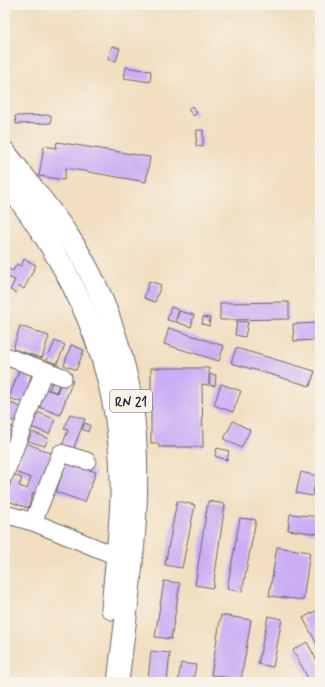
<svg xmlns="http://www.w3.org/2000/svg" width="325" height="687" viewBox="0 0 325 687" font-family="Mynerve,sans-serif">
<rect width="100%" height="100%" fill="#f7f3e8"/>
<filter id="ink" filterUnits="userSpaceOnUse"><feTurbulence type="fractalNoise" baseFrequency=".025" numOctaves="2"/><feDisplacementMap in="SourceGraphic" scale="8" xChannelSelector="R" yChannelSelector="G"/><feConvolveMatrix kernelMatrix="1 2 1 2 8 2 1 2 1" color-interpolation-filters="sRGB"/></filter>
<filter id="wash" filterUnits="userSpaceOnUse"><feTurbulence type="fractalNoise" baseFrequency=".012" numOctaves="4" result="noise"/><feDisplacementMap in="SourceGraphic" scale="16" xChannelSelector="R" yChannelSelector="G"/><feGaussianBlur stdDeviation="0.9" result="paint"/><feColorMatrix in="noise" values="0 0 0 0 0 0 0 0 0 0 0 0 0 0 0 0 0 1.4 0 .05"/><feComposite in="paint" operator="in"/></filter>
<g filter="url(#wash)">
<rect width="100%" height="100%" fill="#f2dec0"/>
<g id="blocks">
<g fill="#caadf4">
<polygon points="112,46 120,48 116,61 108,59"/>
<polygon points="126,67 151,71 150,82 124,78"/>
<polygon points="192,106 197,113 193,116 188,109"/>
<polygon points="51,115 51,123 16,124 15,116"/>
<polygon points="197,130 203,130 203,147 196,146"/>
<polygon points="57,142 150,157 146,182 66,168 64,180 39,176 44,146 56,148"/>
<polygon points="24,259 36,265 24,289 19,286 16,293 10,290 15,280 5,276 5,267 13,271 17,264 21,266"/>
<polygon points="149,281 161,285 155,302 144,298"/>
<polygon points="289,302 289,319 220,320 220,303"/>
<polygon points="171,307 179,310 175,322 167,320"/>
<polygon points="179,311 194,315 191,327 176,322"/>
<polygon points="203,317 210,318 209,326 202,324"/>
<polygon points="237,321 248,322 245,337 235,335"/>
<polygon points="320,323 320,340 294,341 293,324"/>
<polygon points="20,326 49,336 42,358 13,349"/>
<polygon points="169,328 224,346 219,361 164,344"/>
<polygon points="55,341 65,345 57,364 47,360"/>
<polygon points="71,345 84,350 76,370 64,365"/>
<polygon points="236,348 315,371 310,386 231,363"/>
<polygon points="21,365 33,370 29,383 34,385 27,404 9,398"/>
<polygon points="151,368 209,368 209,384 210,374 216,375 215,386 202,384 203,447 159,447 159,443 151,443"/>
<polygon points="63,376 73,380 60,415 39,407 45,389 57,393"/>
<polygon points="54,378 61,381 56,392 49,390"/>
<polygon points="221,384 241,391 233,412 214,405"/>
<polygon points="8,402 21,407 16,422 5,418"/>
<polygon points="34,411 55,419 49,434 28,426"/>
<polygon points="70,414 85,419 73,450 62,446 68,430 64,429"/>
<polygon points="233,421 250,430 241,448 224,439"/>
<polygon points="85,423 90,425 88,432 82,429"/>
<polygon points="5,425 18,429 5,452"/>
<polygon points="32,432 48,438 45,446 28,441"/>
<polygon points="26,443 56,455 41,495 33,493 28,508 5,500 13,475 22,478 19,486 27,489 31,478 15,472"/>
<polygon points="217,448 229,451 227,460 215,456"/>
<polygon points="66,463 96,472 85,502 56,492"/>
<polygon points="301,472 317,476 312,496 296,493"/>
<polygon points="177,501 195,505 182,568 165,565"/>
<polygon points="208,501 225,504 213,588 195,585"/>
<polygon points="290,514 320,517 320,534 288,530"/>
<polygon points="240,518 256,520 242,592 227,589"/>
<polygon points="277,547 310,552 303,600 269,596"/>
<polygon points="164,581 180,583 171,639 155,637"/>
<polygon points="319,609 320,610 320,650 303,618"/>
<polygon points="221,615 251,620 241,680 211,675"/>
<polygon points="268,616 282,619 273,667 258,664"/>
<polygon points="307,642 320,667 320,678 312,682 310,682 293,650"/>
<polygon points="151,651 170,653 167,681 148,679"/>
<polygon points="181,663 196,665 193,682 178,682"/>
</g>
</g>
</g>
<g filter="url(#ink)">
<use href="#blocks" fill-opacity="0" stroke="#6b646a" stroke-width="1"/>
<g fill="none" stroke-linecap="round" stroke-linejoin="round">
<defs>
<g id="minor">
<polyline points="5,356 63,377"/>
<polyline points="5,474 44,370"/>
<polyline points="5,514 33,522 116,556"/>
<polyline points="33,522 61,453 87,461"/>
</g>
<g id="major">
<path d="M5 152C26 180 49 207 69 237 107 293 134 379 136 447 140 525 127 605 118 682"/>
<path d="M5 181C75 270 119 364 121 480 122 523 115 566 112 609"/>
</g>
</defs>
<use href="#minor" stroke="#6b646a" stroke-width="19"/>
<use href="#major" stroke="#6b646a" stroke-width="23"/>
<use href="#minor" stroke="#fff" stroke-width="17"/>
<use href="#major" stroke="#fff" stroke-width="21"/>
</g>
</g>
<g text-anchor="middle" stroke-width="3" stroke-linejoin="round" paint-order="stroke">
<rect fill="#f7f3e8" stroke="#62616f" stroke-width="1" x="110" y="390" width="42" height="22" rx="3"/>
<g font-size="13" font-weight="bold" fill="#22223b">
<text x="131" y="406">RN 21</text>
</g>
</g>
<rect width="325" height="687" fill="none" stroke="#f7f3e8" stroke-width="20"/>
</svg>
